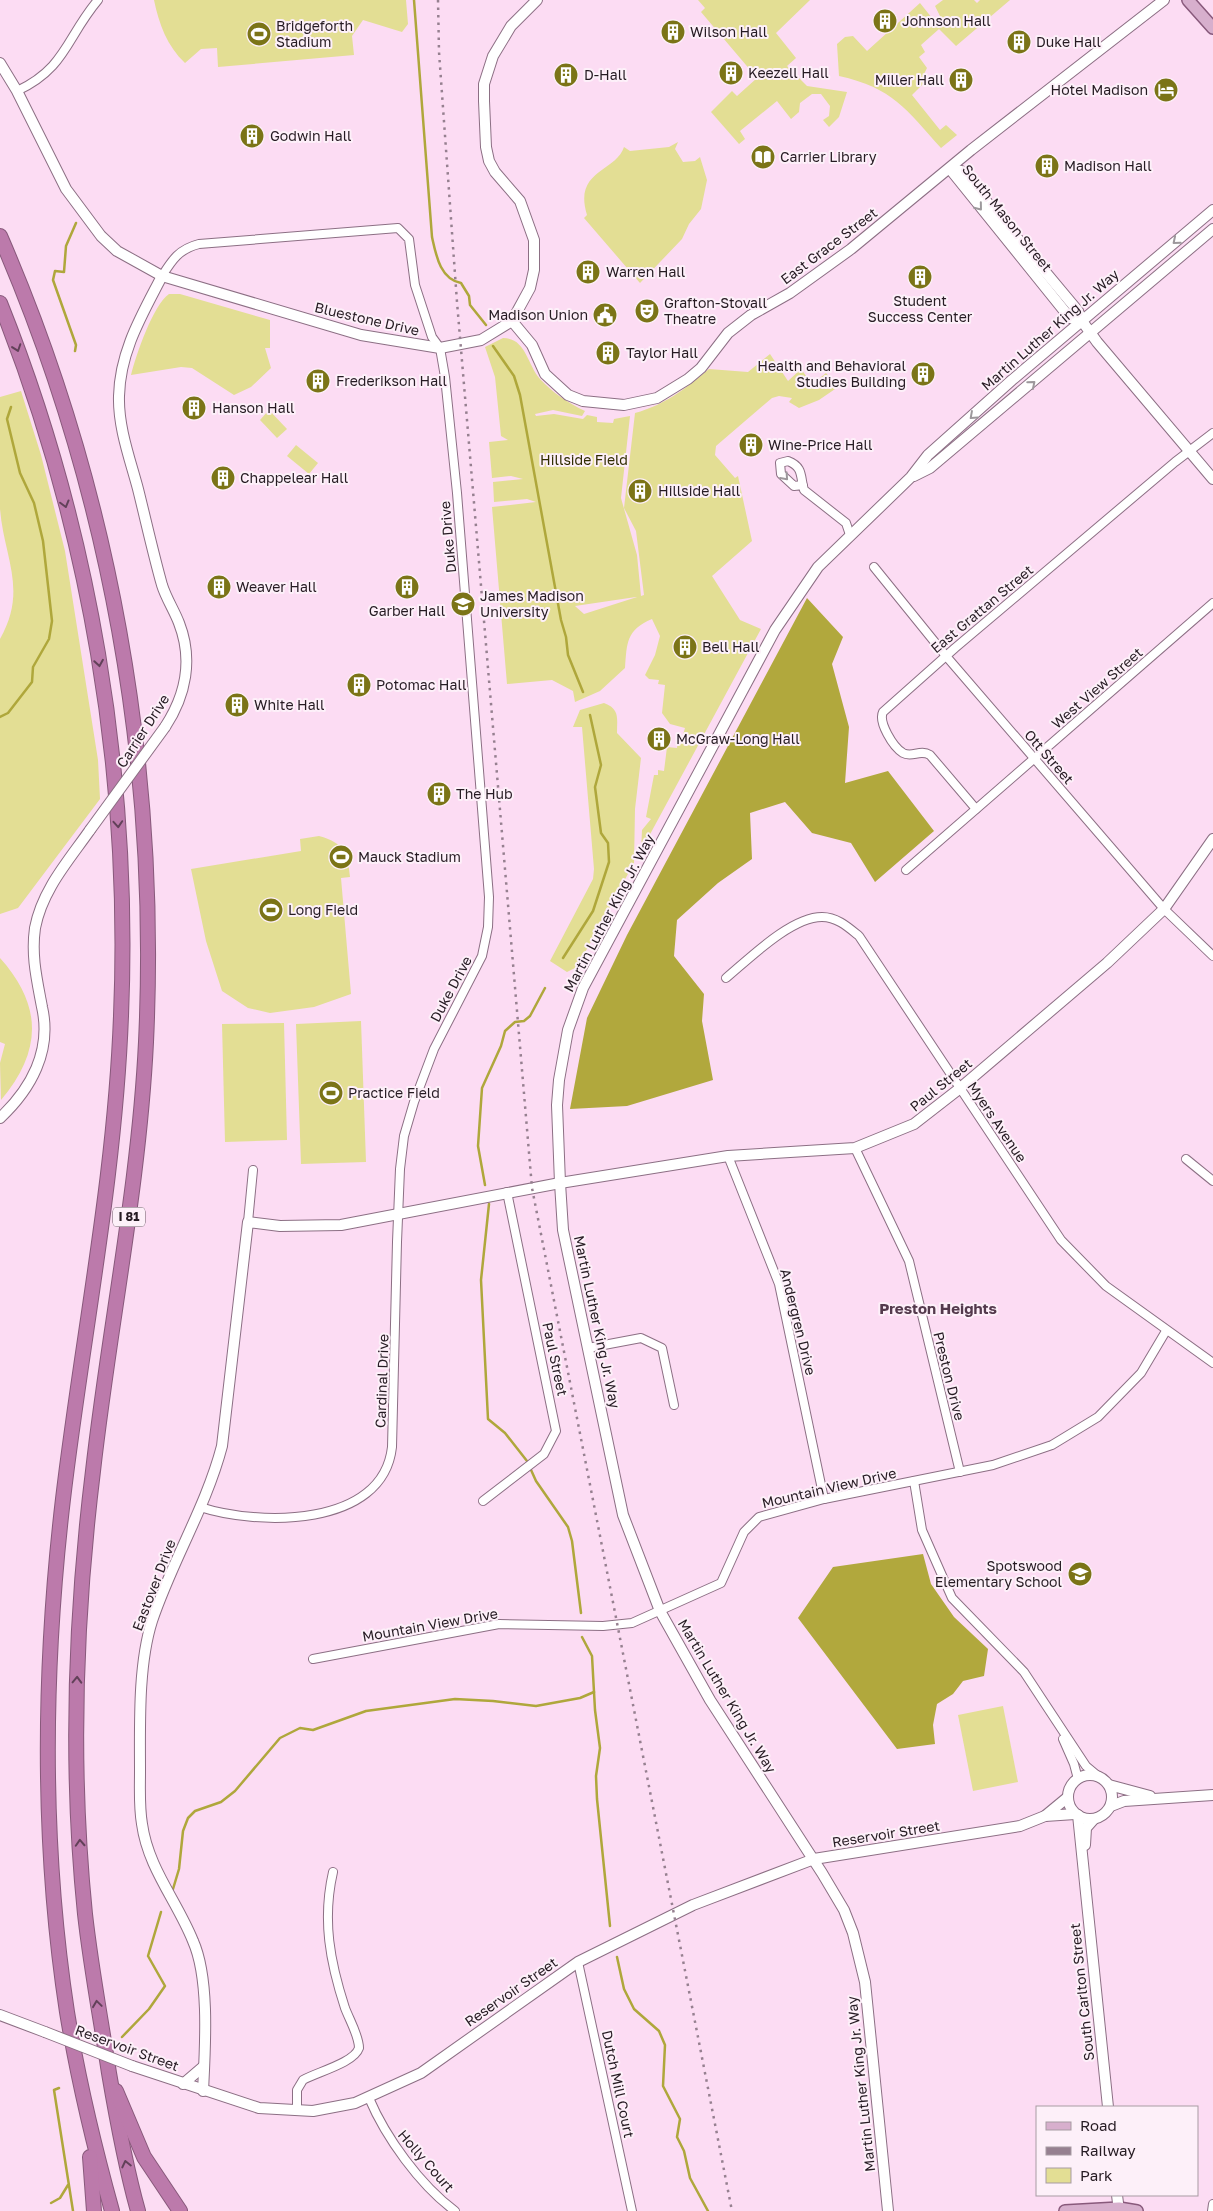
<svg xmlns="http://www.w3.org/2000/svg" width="1213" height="2211" viewBox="0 0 1213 2211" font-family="'Golos Text',sans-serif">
<rect width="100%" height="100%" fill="#fcdcf3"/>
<g fill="#e3de94" fill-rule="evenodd">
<path d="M154 0H406L408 24 402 32 363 20 352 36 354 55 218 67 217 48 201 49 185 63C167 46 159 24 154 0Z"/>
<polygon points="698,0 810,0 776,33 796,58 787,66 807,86 847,92 839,117 829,127 823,120 829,116 830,106 821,94 812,94 800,103 799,112 791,119 777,101 740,131 745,139 739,144 711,112 732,91 737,96 757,78 701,12 705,8"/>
<path d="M943 0H974L977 3 980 0H1010L956 46 939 29 921 45 925 52 919 57 927 68 923 76 926 81 912 95 940 130 946 125 957 135 941 148C906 109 893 88 839 76L837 44 845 37 853 36 867 51 920 3 936 23 941 18 935 6Z"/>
<path d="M678 142 675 149 683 162 695 161 700 157 707 180 701 209 689 224 682 239 640 283 584 218 587 215C573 170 616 172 624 147L630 151 669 147Z"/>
<path d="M169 294H180L270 320V348H265L271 368 251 387 234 395 192 368 181 367 131 375C136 355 153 305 169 294Z"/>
<path d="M503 338C526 338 527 364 540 379 553 393 568 403 585 411L582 416 553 410 535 414 536 416 554 414 583 419 587 415 597 417V422L613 423 614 419 630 416 621 498 637 555 641 596 644 595 636 531 624 508 635 413C665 405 686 388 709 369L748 372 770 354 788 381 801 369 812 384 826 373 838 387 819 400 799 408 789 402 792 398 779 396 772 398 716 446 715 455 735 478 738 476 752 541 712 576 740 620 761 629 641 851 642 830 651 819 646 817 654 775H658V770L664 771 667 747 677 748 678 739 682 738 685 728 670 724 662 713 665 685 658 684 659 680 649 679 645 675 655 655 660 636 652 619C626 630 627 643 625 668L600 691 575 702 573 691 552 680 507 684 492 507 536 502 527 499 494 502 493 482 523 479 511 476 492 478 489 442 508 440 501 436 495 377 485 347ZM637 597 584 614 575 606 636 597Z"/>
<path d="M21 391 41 455 65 551 98 760 100 799 18 908 0 914V639C28 590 4 558 0 509 0 472 0 434 0 397Z"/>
<polygon points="269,410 287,429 277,438 260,420"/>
<polygon points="296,445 318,463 309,474 287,456"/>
<path d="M604 703C620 709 617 718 617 733L641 758 635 809 634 863 577 967 567 972 550 961 593 879 594 869 582 727H573L580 710Z"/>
<path d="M319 836C344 843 348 853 350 877L341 878 351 994 314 1007 270 1013 248 1008 222 991 206 941 191 869 301 851 300 839Z"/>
<path d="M0 958C43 1006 42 1051 1 1100L0 1063 5 1044 0 1042Z"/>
<polygon points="361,1021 366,1162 301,1164 296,1024"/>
<polygon points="284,1023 287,1140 225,1142 222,1024"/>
<polygon points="1003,1706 1018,1782 973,1791 958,1715"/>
</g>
<g fill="#b1a83d">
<polygon points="807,598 843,637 832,664 849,727 845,783 888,771 934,831 875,882 851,843 812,833 785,802 750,813 752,859 718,883 677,920 674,956 704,994 702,1021 713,1080 627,1106 570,1109 587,1018 627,935"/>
<polygon points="923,1554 931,1584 954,1617 988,1649 984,1676 963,1681 953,1694 937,1704 933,1725 935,1744 897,1749 798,1618 833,1567"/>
</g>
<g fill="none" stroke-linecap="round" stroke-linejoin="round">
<g stroke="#afa73b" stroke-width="2.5">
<path d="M414 0 432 237C436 255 440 279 461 283L469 296 470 305 486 325"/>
<polyline points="493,346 514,376 520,395 561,620 566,637 568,655 583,692"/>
<polyline points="75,351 76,345 53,280 55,271 64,272 66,246 76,223"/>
<polyline points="0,717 8,713 32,682 33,667 49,639 52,621 43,541 34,503 20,473 7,419 11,407"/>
<polyline points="563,958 593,911 609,862 608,843 601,833 595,787 601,765 590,715"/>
<polyline points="485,1185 478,1146 482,1088 501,1046 505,1031 515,1022 524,1021 530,1016 545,988"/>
<polyline points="489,1204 481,1280 488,1419 505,1433 527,1461 536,1481 568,1527 572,1541 581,1613"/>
<polyline points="582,1637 592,1656 595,1710 600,1748 596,1776 597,1799 610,1926"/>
<polyline points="173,1889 179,1869 183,1831 188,1818 195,1811 221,1802 235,1791 280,1738 300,1728 313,1730 366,1711 455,1699 493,1701 536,1706 580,1698 594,1692"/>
<polyline points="617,1957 624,1989 634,2009 659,2031 665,2045 663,2086 680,2119 677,2137 684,2151 690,2178 708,2211"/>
<polyline points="122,2037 149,2009 165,1986 148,1956 161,1912"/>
<polyline points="59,2088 54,2090 73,2211"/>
<polyline points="51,2203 60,2198 68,2185"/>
</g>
<defs>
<g id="street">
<path d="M17 91C66 68 66 38 98 0"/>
<path d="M162 276C172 260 179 249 199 244L398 228 409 239 415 285 432 337 440 348 445 377 457 493 489 897 488 927 482 956 434 1049 414 1102 404 1136 400 1169 397 1242 392 1447C383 1528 258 1526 200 1507"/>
<path d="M803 485 794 486 781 474 780 463 788 461C804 467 800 478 804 490L846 523 850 535"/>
<polyline points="874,567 946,656 1164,909 1213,956"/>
<path d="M976 809 930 755C920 749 912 758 903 753 893 747 878 722 883 712L955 648 1175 462 1213 433"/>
<polyline points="906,870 1213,603"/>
<path d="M726 978C750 958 791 917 822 917 837 917 848 927 859 936L1061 1240 1106 1286 1213 1363"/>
<polyline points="855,1148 909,1261 960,1472"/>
<polyline points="728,1156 779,1284 824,1499"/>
<polyline points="1186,1159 1213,1181"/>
<polyline points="248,1222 253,1170"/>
<polyline points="588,1348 641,1338 662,1348 674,1405"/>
<polyline points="914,1481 922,1530 952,1598 1024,1672 1086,1766 1098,1776"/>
<polyline points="483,1501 544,1454 556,1431 507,1192"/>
<polyline points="313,1659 499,1624 603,1626 632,1623 721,1583 744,1532 759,1517 824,1499 993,1465 1052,1445 1098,1417 1141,1373 1166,1331"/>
<polyline points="1063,1739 1074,1764 1078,1779"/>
<polyline points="578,1962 632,2211"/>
<path d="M369 2098C386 2138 420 2185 455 2211"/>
<path d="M297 2111V2090L303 2080C317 2072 354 2063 359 2048 359 2036 350 2021 345 2008 330 1962 322 1920 333 1872"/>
<polyline points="1212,2211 1213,2204"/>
</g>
<g id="secondary">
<polyline points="0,63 17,91 66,189 101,236 117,251 162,276 361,335 440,348 481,340 512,321 530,288 534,270 534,240 520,201 495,172 489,161 486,147 484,101 484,84 493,56 511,26 537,0"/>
<polyline points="950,169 961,171 1078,311 1082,321 1097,342 1213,479"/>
<polyline points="950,169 1070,318 1082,321"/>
<path d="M162 276C142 315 120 351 119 396 118 427 130 459 138 489 146 521 153 553 162 585 166 598 174 610 179 623 193 659 186 695 165 727"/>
<polyline points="512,321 532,345 545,374 568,395 583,401 624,405 657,398 688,379 701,368 728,333 751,315 790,293 851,249 971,150 1164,0"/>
<polyline points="914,476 930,468 1213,229"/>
<path d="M0 1118C31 1089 52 1051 42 1007 37 980 31 956 35 928 42 890 69 860 90 830"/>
<circle cx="1090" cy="1797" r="22"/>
<polyline points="1109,1785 1150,1796"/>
<polyline points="1111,1806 1124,1801 1213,1795"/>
<polyline points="1078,1815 1108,2107"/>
<polyline points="1045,1816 1068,1797"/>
<polyline points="1085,1845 1086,1828 1094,1819"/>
<polyline points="0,2015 45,2032"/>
<polyline points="132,2066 259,2108 313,2111 355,2103 421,2073 578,1962 693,1905 814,1859 1020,1826 1045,1816 1075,1814"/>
<polyline points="183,2084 204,2066"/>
<path d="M203 2091C205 2049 210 1979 193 1941 177 1901 148 1868 142 1824 139 1807 140 1789 140 1771 140 1725 138 1665 152 1621 172 1561 206 1507 222 1446L248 1222 280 1226 341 1225 560 1183 728 1156 855 1148 914 1124 959 1089 1107 963 1164 909 1213 839"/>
<polyline points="1117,2195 1119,2211"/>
<polyline points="888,2211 865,1982 853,1933 844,1910 822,1873 710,1700 660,1611 623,1515 563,1230 560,1183 557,1105 559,1080 568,1030 583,988 775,630 818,567 911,477 928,455 1012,380 1213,210"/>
</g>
<g id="primary">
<polyline points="1188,0 1213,28"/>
<polyline points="1065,2211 1119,2208 1137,2211"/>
</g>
<g id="highway">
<path d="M0 236C110 489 159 766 146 1042 139 1186 109 1328 93 1471 75 1618 70 1767 85 1914 91 1968 101 2020 109 2073 117 2120 125 2165 138 2211"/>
<path d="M0 303C90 528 131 775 121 1016 115 1179 82 1338 63 1499 43 1670 41 1842 67 2012 78 2079 94 2146 112 2211"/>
<polyline points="116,2091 144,2157 180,2211"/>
<polyline points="90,2157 94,2211"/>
</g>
</defs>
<use href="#street" stroke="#8c6f84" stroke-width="10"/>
<use href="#secondary" stroke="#8c6f84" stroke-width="12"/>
<use href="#primary" stroke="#88597b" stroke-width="14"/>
<use href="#highway" stroke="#88597b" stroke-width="16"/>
<use href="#street" stroke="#fff" stroke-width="8"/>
<use href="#secondary" stroke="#fff" stroke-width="10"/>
<use href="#primary" stroke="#d7afcd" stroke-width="11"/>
<use href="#highway" stroke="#bc7aab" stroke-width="14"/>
<polyline stroke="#968090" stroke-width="2.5" stroke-dasharray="2.5 5" stroke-linecap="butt" points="438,0 439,52 457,302 532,1188 732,2211"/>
<defs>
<g id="secondary-bridge">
<polyline points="90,830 165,727"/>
<polyline points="45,2032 132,2066"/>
</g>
</defs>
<use href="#secondary-bridge" stroke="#8c6f84" stroke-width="12" stroke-linecap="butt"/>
<use href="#secondary-bridge" stroke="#fff" stroke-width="10"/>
</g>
<defs><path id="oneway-chevron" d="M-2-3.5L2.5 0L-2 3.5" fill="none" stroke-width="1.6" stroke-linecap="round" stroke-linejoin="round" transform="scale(1.25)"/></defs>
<g stroke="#9d989c">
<use href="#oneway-chevron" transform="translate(979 207) rotate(51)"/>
<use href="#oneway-chevron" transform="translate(1176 241) rotate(140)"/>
<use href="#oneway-chevron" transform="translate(1032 384) rotate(-40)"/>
<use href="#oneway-chevron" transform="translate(973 416) rotate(138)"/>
<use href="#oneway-chevron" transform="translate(785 477) rotate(48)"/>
</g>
<g stroke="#624159">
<use href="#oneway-chevron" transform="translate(17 348) rotate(71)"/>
<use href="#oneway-chevron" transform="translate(65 504) rotate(75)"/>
<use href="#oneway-chevron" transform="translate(99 663) rotate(81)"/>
<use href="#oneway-chevron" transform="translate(118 824) rotate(86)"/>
<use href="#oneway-chevron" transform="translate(77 1680) rotate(-88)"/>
<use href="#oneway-chevron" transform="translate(80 1843) rotate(-93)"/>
<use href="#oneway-chevron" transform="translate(97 2004) rotate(-98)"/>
<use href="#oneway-chevron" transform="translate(126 2164) rotate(-103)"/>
</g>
<defs>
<symbol id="building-disc" viewBox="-11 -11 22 22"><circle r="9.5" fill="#7b7417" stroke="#fdf0f9"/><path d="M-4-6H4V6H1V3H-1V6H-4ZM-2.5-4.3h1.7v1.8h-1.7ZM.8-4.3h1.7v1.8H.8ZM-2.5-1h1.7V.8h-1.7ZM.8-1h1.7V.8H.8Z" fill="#fff"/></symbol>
<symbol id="stadium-disc" viewBox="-11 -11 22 22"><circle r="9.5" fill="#7b7417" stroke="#fdf0f9"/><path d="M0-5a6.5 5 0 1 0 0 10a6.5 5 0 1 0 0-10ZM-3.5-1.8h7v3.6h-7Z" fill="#fff"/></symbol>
<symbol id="hotel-disc" viewBox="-11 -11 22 22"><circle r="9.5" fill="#7b7417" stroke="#fdf0f9"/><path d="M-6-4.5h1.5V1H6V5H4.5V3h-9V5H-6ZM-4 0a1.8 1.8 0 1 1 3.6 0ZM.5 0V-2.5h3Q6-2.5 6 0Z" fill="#fff"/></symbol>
<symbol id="library-disc" viewBox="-11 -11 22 22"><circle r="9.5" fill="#7b7417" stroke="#fdf0f9"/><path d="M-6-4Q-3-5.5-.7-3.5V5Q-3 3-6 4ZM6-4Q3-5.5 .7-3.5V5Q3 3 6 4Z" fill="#fff"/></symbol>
<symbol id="theatre-disc" viewBox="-11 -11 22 22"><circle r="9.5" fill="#7b7417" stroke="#fdf0f9"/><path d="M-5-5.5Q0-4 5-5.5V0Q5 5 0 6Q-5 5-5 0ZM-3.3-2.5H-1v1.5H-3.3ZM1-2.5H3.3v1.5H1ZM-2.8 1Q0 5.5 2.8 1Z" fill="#fff"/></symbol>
<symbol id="civic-disc" viewBox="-11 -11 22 22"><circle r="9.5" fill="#7b7417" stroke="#fdf0f9"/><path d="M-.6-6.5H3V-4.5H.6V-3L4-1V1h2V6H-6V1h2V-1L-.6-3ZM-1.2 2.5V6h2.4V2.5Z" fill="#fff"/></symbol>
<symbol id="university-disc" viewBox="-11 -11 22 22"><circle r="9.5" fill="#7b7417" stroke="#fdf0f9"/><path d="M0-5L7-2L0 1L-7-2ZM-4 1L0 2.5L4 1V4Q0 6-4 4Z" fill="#fff"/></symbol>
<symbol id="school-disc" viewBox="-11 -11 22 22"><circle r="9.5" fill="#7b7417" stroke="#fdf0f9"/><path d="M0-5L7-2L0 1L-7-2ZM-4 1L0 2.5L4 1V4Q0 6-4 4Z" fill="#fff"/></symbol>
</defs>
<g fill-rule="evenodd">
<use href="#building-disc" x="871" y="7" width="28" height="28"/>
<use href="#building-disc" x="659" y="18" width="28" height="28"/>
<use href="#stadium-disc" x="245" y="20" width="28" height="28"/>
<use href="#building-disc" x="1005" y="28" width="28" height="28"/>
<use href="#building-disc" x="717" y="59" width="28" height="28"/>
<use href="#building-disc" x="552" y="61" width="28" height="28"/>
<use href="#building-disc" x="947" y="66" width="28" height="28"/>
<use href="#hotel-disc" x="1152" y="76" width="28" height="28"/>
<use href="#building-disc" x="238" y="122" width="28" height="28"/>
<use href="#library-disc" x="749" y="143" width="28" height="28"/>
<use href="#building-disc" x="1033" y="152" width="28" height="28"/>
<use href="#building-disc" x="574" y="258" width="28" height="28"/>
<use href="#building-disc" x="906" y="263" width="28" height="28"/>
<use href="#theatre-disc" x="633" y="297" width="28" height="28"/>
<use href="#civic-disc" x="591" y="301" width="28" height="28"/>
<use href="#building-disc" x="594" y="339" width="28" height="28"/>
<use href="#building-disc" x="909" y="360" width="28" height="28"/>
<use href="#building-disc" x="304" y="367" width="28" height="28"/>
<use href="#building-disc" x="180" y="394" width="28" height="28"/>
<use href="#building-disc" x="737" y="431" width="28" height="28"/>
<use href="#building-disc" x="209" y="464" width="28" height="28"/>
<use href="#building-disc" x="626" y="477" width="28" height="28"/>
<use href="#building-disc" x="205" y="573" width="28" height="28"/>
<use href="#building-disc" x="393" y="573" width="28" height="28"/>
<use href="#university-disc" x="449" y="590" width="28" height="28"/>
<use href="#building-disc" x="671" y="633" width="28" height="28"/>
<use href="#building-disc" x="345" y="671" width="28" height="28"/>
<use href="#building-disc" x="223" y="691" width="28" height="28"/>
<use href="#building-disc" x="645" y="725" width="28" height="28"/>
<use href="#building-disc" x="425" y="780" width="28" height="28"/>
<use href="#stadium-disc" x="327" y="843" width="28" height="28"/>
<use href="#stadium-disc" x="257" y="896" width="28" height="28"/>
<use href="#stadium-disc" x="317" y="1079" width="28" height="28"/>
<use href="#school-disc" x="1066" y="1560" width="28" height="28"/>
</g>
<g text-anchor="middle" stroke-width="4" stroke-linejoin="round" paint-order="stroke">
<rect fill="#fdf0f9" stroke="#665b63" stroke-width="1" x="113" y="1207.5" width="32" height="19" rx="4"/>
<g font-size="12" font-weight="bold" fill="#261b23">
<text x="129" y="1221">I 81</text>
</g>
<g font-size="14" fill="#261b23" stroke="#fdf0f9" text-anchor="start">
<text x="902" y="26">Johnson Hall</text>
<text x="276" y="31">Bridgeforth<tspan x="276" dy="16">Stadium</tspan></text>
<text x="690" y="37">Wilson Hall</text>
<text x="1036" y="47">Duke Hall</text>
<text x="748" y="78">Keezell Hall</text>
<text x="584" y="80">D-Hall</text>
<text x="944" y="85" text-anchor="end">Miller Hall</text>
<text x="1148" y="95" text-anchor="end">Hotel Madison</text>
<text x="270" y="141">Godwin Hall</text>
<text x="780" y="162">Carrier Library</text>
<text x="1064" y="171">Madison Hall</text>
<text x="606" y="277">Warren Hall</text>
<text x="920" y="306" text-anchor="middle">Student<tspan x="920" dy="16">Success Center</tspan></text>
<text x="664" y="308">Grafton-Stovall<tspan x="664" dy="16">Theatre</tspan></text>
<text x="588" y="320" text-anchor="end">Madison Union</text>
<text x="626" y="358">Taylor Hall</text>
<text x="906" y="371" text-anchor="end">Health and Behavioral<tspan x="906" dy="16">Studies Building</tspan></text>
<text x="336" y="386">Frederikson Hall</text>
<text x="212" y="413">Hanson Hall</text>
<text x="768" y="450">Wine-Price Hall</text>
<text x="240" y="483">Chappelear Hall</text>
<text x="658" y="496">Hillside Hall</text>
<text x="236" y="592">Weaver Hall</text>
<text x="480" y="601">James Madison<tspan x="480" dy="16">University</tspan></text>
<text x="407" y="616" text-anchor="middle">Garber Hall</text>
<text x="702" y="652">Bell Hall</text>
<text x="376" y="690">Potomac Hall</text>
<text x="254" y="710">White Hall</text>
<text x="676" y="744">McGraw-Long Hall</text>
<text x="456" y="799">The Hub</text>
<text x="358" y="862">Mauck Stadium</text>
<text x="288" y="915">Long Field</text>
<text x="348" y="1098">Practice Field</text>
<text x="1062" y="1571" text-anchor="end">Spotswood<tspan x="1062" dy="16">Elementary School</tspan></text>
</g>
<g font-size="14" fill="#261b23" stroke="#fdf0f9">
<text transform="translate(1007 218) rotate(51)" y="5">South Mason Street</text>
<text transform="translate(829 246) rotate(-37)" y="5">East Grace Street</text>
<text transform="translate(367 319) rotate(13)" y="5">Bluestone Drive</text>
<text transform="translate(1050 330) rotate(-41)" y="5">Martin Luther King Jr. Way</text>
<text transform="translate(448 537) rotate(-95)" y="5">Duke Drive</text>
<text transform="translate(982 609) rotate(-40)" y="5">East Grattan Street</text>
<text transform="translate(1097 688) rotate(-41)" y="5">West View Street</text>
<text transform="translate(143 731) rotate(-57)" y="5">Carrier Drive</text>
<text transform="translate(1049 757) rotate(49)" y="5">Ott Street</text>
<text transform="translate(609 913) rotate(-62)" y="5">Martin Luther King Jr. Way</text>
<text transform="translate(451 989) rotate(-62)" y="5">Duke Drive</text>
<text transform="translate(941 1085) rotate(-39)" y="5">Paul Street</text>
<text transform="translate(997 1122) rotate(56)" y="5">Myers Avenue</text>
<text transform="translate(597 1322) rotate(78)" y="5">Martin Luther King Jr. Way</text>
<text transform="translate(798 1322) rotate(76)" y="5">Andergren Drive</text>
<text transform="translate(555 1359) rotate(78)" y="5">Paul Street</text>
<text transform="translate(949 1376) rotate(76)" y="5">Preston Drive</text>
<text transform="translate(382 1381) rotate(-88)" y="5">Cardinal Drive</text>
<text transform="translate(829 1488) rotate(-13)" y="5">Mountain View Drive</text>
<text transform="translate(154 1585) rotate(-69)" y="5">Eastover Drive</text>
<text transform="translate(430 1625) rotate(-10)" y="5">Mountain View Drive</text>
<text transform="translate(727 1696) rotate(59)" y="5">Martin Luther King Jr. Way</text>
<text transform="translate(886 1834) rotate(-9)" y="5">Reservoir Street</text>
<text transform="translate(511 1992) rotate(-35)" y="5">Reservoir Street</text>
<text transform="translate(1082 1992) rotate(-96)" y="5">South Carlton Street</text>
<text transform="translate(127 2048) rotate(20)" y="5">Reservoir Street</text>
<text transform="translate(618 2084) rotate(78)" y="5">Dutch Mill Court</text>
<text transform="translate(861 2084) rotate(-96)" y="5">Martin Luther King Jr. Way</text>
<text transform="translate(426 2161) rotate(49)" y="5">Holly Court</text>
</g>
<g font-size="14" fill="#302c00" stroke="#fdf0f9">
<text x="584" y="465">Hillside Field</text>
</g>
<g font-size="15" font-weight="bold" fill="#543a4d" stroke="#fdf0f9">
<text x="938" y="1314">Preston Heights</text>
</g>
</g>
<rect x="1036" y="2106" width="162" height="90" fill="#fdf0f9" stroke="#a79ba3"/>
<rect x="1046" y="2122" width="25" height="8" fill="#d7afcd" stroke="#a79ba3"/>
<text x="1080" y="2131" font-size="15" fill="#261b23">Road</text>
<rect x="1046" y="2147" width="25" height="8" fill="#968090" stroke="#a79ba3"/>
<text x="1080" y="2156" font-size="15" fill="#261b23">Railway</text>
<rect x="1046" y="2168" width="25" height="15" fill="#e3de94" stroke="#a79ba3"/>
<text x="1080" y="2181" font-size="15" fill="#261b23">Park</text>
</svg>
